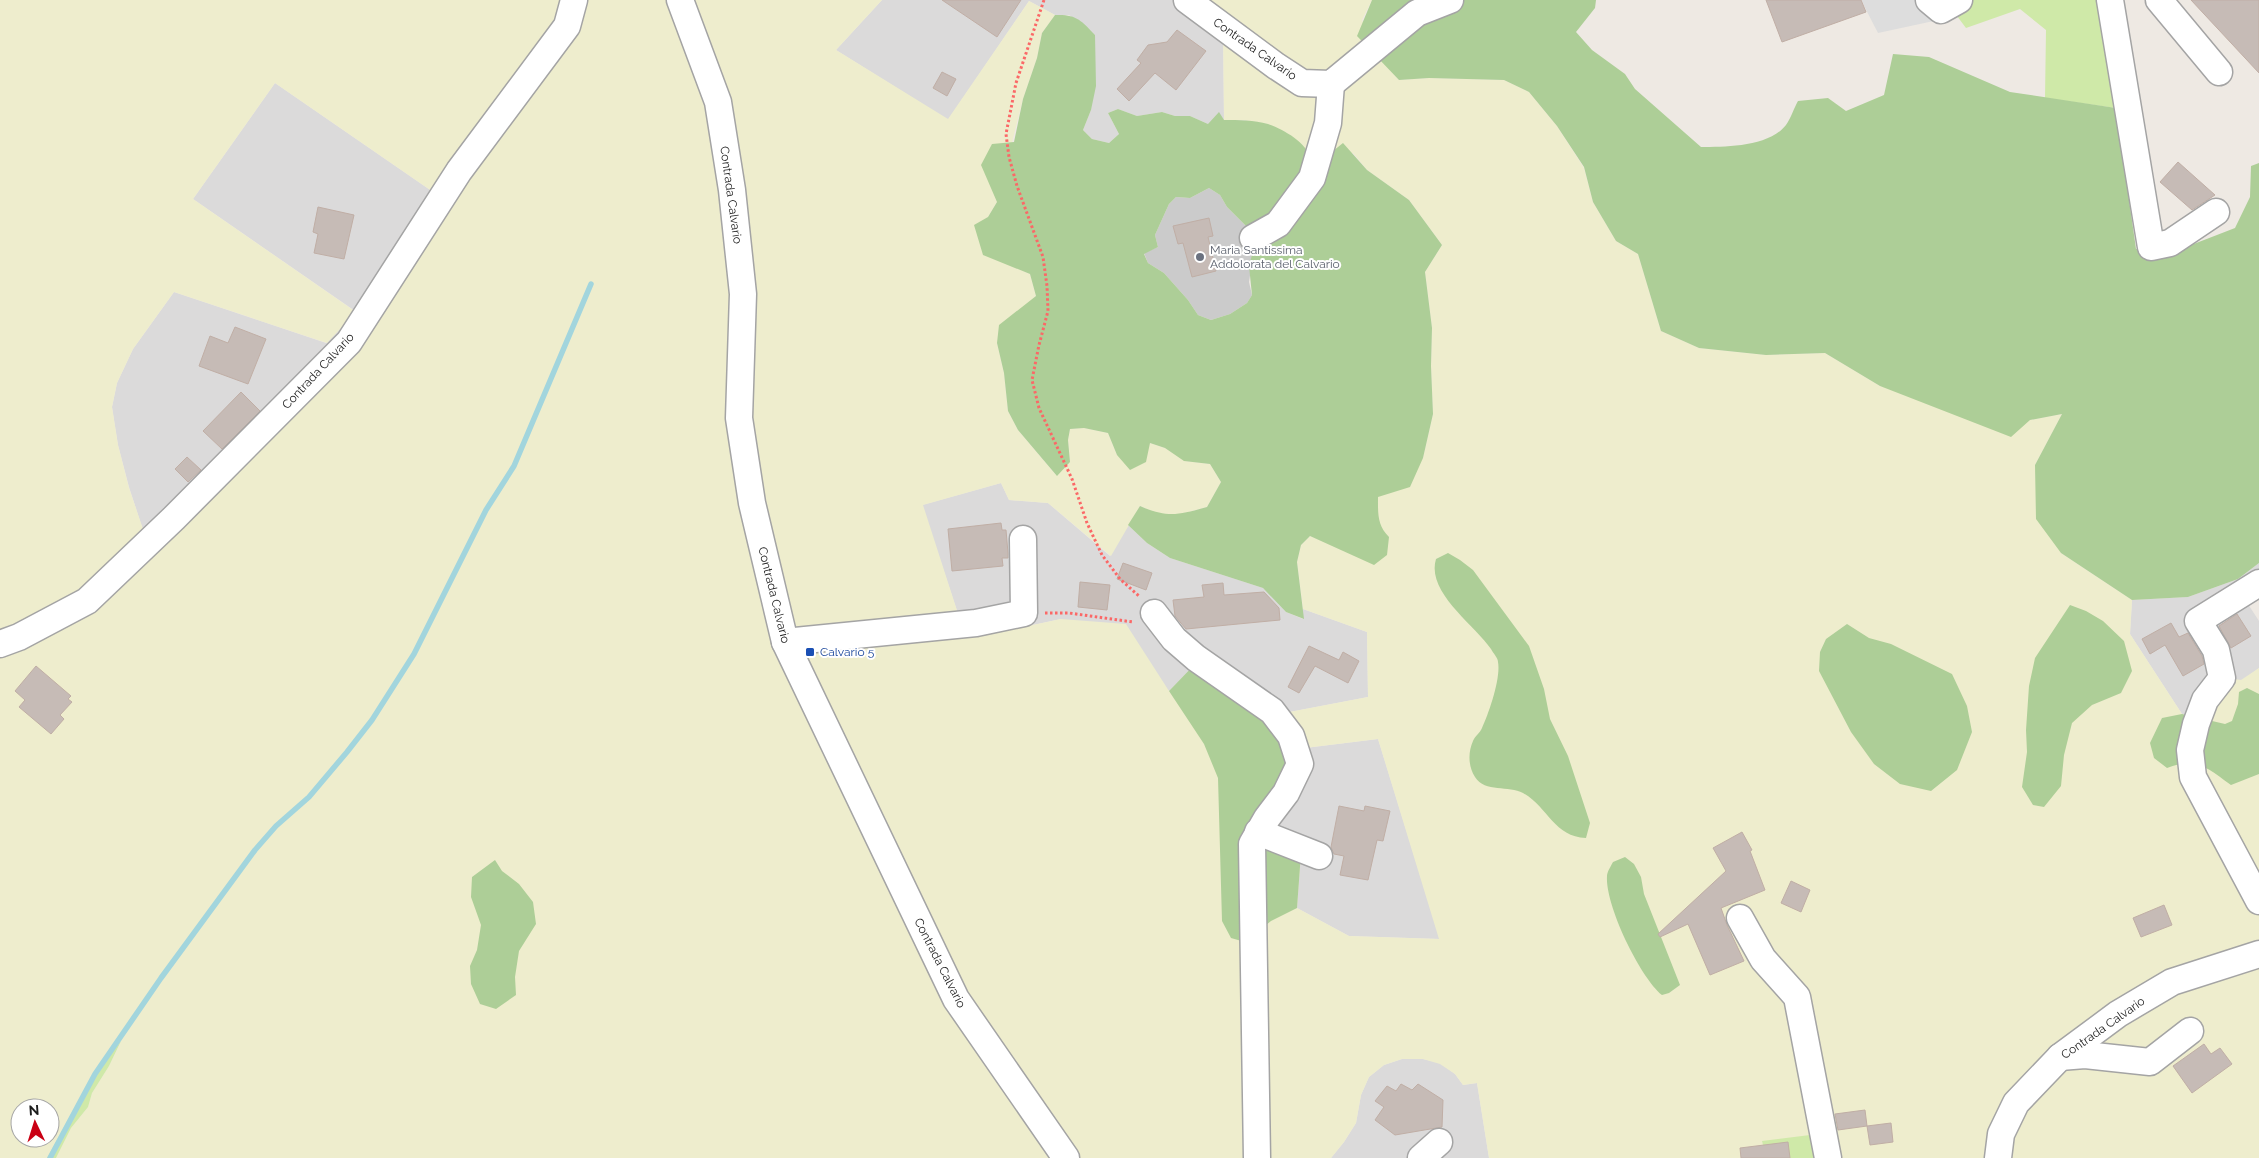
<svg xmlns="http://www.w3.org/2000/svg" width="2259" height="1158" viewBox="0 0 2259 1158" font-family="Raleway,sans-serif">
<rect width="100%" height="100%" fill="#eee9e3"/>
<g fill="#dbdada">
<polygon points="882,0 1184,0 1223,27 1224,120 1208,124 1190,116 1175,116 1162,112 1137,116 1118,109 1108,113 1119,134 1109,143 1092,139 1083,130 1091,110 1095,35 1069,15 1055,15 1029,1 948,120 836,50"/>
<polygon points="275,83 436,194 347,336 144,533 129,487 118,445 112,407 117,383 133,349 174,292 326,343 355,311 193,199"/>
<polygon points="1001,483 1009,500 1048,503 1110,556 1128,525 1147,543 1170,558 1263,588 1286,612 1303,619 1303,609 1367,632 1368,697 1279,714 1196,663 1169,691 1061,619 1028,626 963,629 922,505"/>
<polygon points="2259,563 2259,589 2244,598 2259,621 2259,668 2193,717 2182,714 2130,634 2132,600 2188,597 2238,579"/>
<polygon points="1378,739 1440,939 1349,936 1297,908 1259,840 1305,748"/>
<polygon points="1402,1059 1423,1059 1440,1063 1455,1074 1463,1085 1477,1083 1489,1158 1331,1158 1344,1142 1356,1123 1361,1095 1369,1077 1384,1065"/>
</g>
<polygon fill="#cbcbcb" points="1209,188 1220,195 1227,207 1251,231 1255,244 1249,282 1252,295 1247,303 1230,314 1211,320 1198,315 1188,300 1164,273 1148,263 1144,253 1158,247 1155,235 1169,204 1176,197 1190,198"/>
<path fill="#eeedcd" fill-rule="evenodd" d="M0 0H882L836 50 948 119 1029 1 1055 15 1042 33 1037 58 1023 99 997 202 988 217 1008 264 1030 274 1036 296 1022 309 997 343 1004 373 1008 411 1018 430 1056 475 1070 462 1068 440 1070 429 1084 428 1108 433 1117 455 1150 443 1165 448 1185 461 1210 464 1221 482 1207 507 1181 514H1158L1140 506 1111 556 1048 503 1009 500 1001 483 923 505 963 629 1028 626 1061 619 1126 624 1169 691 1279 714 1368 697 1367 632 1303 609 1297 562 1301 545 1310 536 1339 548 1382 530 1378 519V497L1423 458 1433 414 1431 366 1432 328 1425 272 1442 245 1409 200 1367 170 1353 153 1318 170 1287 133 1267 124 1244 120H1224L1223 27 1184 0H1372L1362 20 1378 56 1399 80 1429 78 1504 80 1529 92 1557 126 1584 168 1593 202 1616 241 1638 254 1661 331 1699 348 1766 355 1825 353 1880 386 2030 420 2062 414 2035 465 2061 553 2132 600 2130 634 2182 714 2193 717 2208 675 2241 680 2259 668V1158H1823L1762 1141 1766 1158H1489L1477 1083 1463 1085 1455 1074 1440 1064 1423 1059H1402L1384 1065 1369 1077 1361 1095 1356 1123 1344 1142 1331 1158H56L71 1128 88 1107 92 1093 109 1066 120 1044 91 1078 47 1158H0ZM275 83 436 194 347 336 144 532 129 488 118 445 112 407 117 383 133 349 174 292 327 343 356 312 193 199ZM1378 739 1439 939 1349 936 1297 908 1301 853 1259 839 1305 748ZM20 1108H50V1138H20Z"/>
<g fill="#cfe9a8">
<polygon points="1954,0 2102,0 2116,108 2045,98 2046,30 2020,9 1966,28 1957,16"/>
<polygon points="121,1041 109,1066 92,1093 88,1107 71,1128 56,1158 47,1158 91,1078"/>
<polygon points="1818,1134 1823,1158 1766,1158 1762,1141"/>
</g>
<g fill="#adce97">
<path d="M1372 0H1596L1595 8 1576 32 1592 50 1625 74 1635 89 1701 147C1726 147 1769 147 1786 125 1791 118 1794 108 1798 101L1828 98 1846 111 1884 95 1893 54 1929 57 2010 92 2116 108 2136 249 2173 252 2235 228 2250 197 2251 166 2259 163V563L2238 579 2188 597 2132 600 2061 553 2036 519 2035 465 2062 414 2030 420 2011 437 1880 386 1825 353 1766 355 1699 348 1661 331 1638 254 1616 241 1593 202 1584 167 1557 126 1529 92 1504 80 1429 78 1399 80 1357 36Z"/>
<path d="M1055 15C1076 14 1081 20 1095 35L1096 86 1091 110 1083 130 1092 139 1109 143 1119 134 1108 113 1118 109 1137 116 1162 112 1175 116H1190L1208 124 1219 112 1224 120C1239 120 1254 120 1268 124 1282 129 1307 142 1310 158 1311 164 1309 172 1308 178L1251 231 1227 207 1220 195 1209 188 1190 198 1176 197 1169 204 1155 235 1158 247 1144 254 1148 263 1164 273 1188 300 1198 315 1211 320 1230 314 1247 303 1252 295 1249 266 1255 244 1333 151 1343 143 1367 170 1409 200 1442 245 1425 272 1432 328 1431 366 1433 414 1423 458 1410 487 1378 497C1378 513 1377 525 1389 537L1387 555 1374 565 1310 536 1301 545 1297 562 1304 619 1286 612 1263 588 1170 558 1147 543 1128 525 1140 506C1167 518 1179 515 1207 507L1221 482 1210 464 1184 461 1165 448 1150 443 1146 462 1130 470 1117 455 1108 433 1084 428 1070 429 1068 440 1070 462 1057 476 1018 430 1008 411 1004 373 997 343 999 325 1036 296 1030 274 983 255 974 225 988 217 997 202 981 165 992 144 1014 142 1023 99 1037 58 1042 33Z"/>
<path d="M1448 553 1460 560 1473 570 1529 646 1544 689 1550 719 1568 756 1590 823 1586 838C1554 837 1548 807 1523 793 1509 785 1485 793 1475 777 1468 766 1468 752 1473 741 1475 736 1480 733 1482 728 1489 713 1501 678 1498 662 1498 658 1493 653 1491 649 1474 624 1426 592 1436 559Z"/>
<polygon points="2070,605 2086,611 2103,621 2124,641 2132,671 2121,693 2092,705 2072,723 2064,755 2061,786 2044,807 2033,805 2022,787 2027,752 2026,730 2029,686 2035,658"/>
<polygon points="1847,624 1869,638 1891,644 1952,674 1967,706 1972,732 1957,770 1931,791 1900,784 1874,764 1851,732 1819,671 1820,652 1826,639"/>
<polygon points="1196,663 1266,711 1296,757 1252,838 1301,853 1297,908 1271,921 1245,942 1231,938 1222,921 1218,778 1204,744 1169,691"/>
<path d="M2247 688 2259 694V774L2231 785C2208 768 2195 756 2167 768L2154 758 2150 743 2162 718 2182 714 2225 724 2232 721 2238 704 2239 692Z"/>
<path d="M1625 857 1634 864 1641 877 1644 894 1680 985 1669 993 1662 995C1640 977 1605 905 1607 876 1607 872 1611 866 1613 862Z"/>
<polygon points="495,860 502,871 519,884 533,902 536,924 519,951 515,977 516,995 496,1009 480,1004 471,984 470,966 477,950 481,925 471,897 472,877"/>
</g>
<polygon fill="#ddd" points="1861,0 1953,0 1957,16 1878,33"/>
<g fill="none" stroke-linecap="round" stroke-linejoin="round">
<polyline stroke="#a2d5dd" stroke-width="5.5" points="50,1158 95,1074 161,978 255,850 276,826 309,797 347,752 372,720 414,654 486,510 514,466 591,284"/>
</g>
<g fill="#c6bbb6" stroke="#c0aea5">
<polygon points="942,0 1021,0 997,37"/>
<polygon points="1766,0 1861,0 1866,12 1782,42"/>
<polygon points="2191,0 2259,0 2259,73"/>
<polygon points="1177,30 1206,51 1176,90 1155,73 1129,101 1117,89 1141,63 1137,60 1148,45 1167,42"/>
<polygon points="942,72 956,79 947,96 933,88"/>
<polygon points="2178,162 2215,195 2192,210 2160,182"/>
<polygon points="318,207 354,215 344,259 314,253 318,234 313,232"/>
<polygon points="1209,218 1213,236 1208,237 1216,271 1192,277 1183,243 1178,244 1173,226"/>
<polygon points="235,327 266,339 248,384 199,366 210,336 228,343"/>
<polygon points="241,392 260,411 222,449 203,431"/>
<polygon points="187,457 201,470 188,482 175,469"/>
<polygon points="1001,523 1002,530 1006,530 1008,553 1008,558 1002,558 1003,566 952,571 948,529"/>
<polygon points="1123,563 1152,573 1146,590 1117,579"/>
<polygon points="1080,582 1110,585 1107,610 1078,607"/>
<polygon points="1223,583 1224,595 1264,592 1279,608 1280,620 1186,629 1175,616 1173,600 1204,597 1202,585"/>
<polygon points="2237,614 2251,636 2231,648 2219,626"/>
<polygon points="2171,623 2179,637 2188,633 2202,656 2204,664 2183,676 2165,645 2150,654 2142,639"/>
<polygon points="1309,646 1339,660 1343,652 1359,661 1348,683 1315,666 1299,693 1288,687"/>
<polygon points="36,666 71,696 68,699 72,702 60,715 64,719 51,734 19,707 25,700 15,691"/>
<polygon points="1339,806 1364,811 1365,806 1390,811 1383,841 1377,840 1368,880 1340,875 1344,856 1334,854 1331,847"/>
<polygon points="1742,832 1752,850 1750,851 1765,890 1721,908 1727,925 1744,961 1710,975 1688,924 1660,937 1658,934 1726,871 1713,848"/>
<polygon points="1791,881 1810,890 1801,912 1781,903"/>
<polygon points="2164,905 2172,925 2141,937 2133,918"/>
<polygon points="2204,1044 2211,1054 2220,1048 2232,1064 2192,1093 2173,1066"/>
<polygon points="1401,1084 1412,1090 1418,1084 1443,1100 1442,1127 1395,1135 1375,1120 1384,1107 1375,1101 1387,1086 1396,1091"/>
<polygon points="1865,1110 1867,1126 1838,1130 1835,1114"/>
<polygon points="1891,1123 1893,1142 1870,1145 1867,1126"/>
<polygon points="1788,1142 1790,1158 1741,1158 1740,1148"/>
</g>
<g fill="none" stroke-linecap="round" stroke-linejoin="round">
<defs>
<g id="minor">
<polyline points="680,0 718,102 732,190 743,294 739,418 752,503 785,642 956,999 1066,1158"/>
<polyline points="1187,0 1276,66 1302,83 1331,84 1417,13 1450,0"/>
<polyline points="1929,0 1941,10 1959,0"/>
<polyline points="2110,0 2151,247 2170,243 2216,212"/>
<polyline points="2159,0 2219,72"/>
<polyline points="1253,238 1278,224 1312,178 1328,123 1331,84"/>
<polyline points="2259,583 2198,621 2216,650 2222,678 2205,700 2196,724 2190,750 2193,777 2259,901"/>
<polyline points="1154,613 1174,639 1196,658 1272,711 1291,736 1300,764 1286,793 1267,818 1252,844 1257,1158"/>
<polyline points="785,642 976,623 1024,613 1023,539"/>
<polyline points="0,644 19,637 87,601 174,518 349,342 459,171 567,26 574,0"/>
<polyline points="1258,832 1319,856"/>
<polyline points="1740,918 1763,959 1797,997 1828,1158"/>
<polyline points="2060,1057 2085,1055 2150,1062 2190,1031"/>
<polyline points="1421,1158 1439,1142"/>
<polyline points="1998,1158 2001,1134 2016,1103 2060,1057 2118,1014 2172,982 2259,954"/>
</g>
</defs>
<use href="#minor" stroke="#a4a4a4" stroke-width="29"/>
<g stroke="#fb6867" stroke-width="3" stroke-dasharray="2.5 2.5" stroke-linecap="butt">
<polyline points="1044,0 1016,83 1006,134 1009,157 1017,186 1043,257 1047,286 1048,311 1039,345 1032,380 1039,408 1072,479 1087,523 1102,555 1120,579 1140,597"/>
<polyline points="1045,613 1069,613 1133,622"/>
</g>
<use href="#minor" stroke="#fff" stroke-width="26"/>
</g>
<circle fill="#6b7280" stroke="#fff" stroke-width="2" cx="1200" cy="257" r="5"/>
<rect fill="#1a4fb4" stroke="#fff" stroke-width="2" x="805" y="647" width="10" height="10" rx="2.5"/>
<g text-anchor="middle" stroke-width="4" stroke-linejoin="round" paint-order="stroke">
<g font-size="12" fill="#1d1d1d" stroke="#fff">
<text transform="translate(1255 49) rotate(35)" y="4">Contrada Calvario</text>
<text transform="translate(731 195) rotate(82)" y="4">Contrada Calvario</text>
<text transform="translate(318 371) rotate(-47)" y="4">Contrada Calvario</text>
<text transform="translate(774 595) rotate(76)" y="4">Contrada Calvario</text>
<text transform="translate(940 963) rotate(63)" y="4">Contrada Calvario</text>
<text transform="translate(2103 1028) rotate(-35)" y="4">Contrada Calvario</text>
</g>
<g font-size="12" fill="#5b616d" stroke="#fff" text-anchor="start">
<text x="1210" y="254">Maria Santissima<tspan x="1210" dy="14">Addolorata del Calvario</tspan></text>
</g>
<g font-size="12" fill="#164399" stroke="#fff" text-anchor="start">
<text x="820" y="656">Calvario 5</text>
</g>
</g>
<g transform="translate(35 1123) rotate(356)"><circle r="24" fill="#ffffff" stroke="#a5a5a5"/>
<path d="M0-4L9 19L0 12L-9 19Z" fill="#ca0014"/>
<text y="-8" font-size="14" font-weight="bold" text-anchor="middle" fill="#1d1d1d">N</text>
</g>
</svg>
